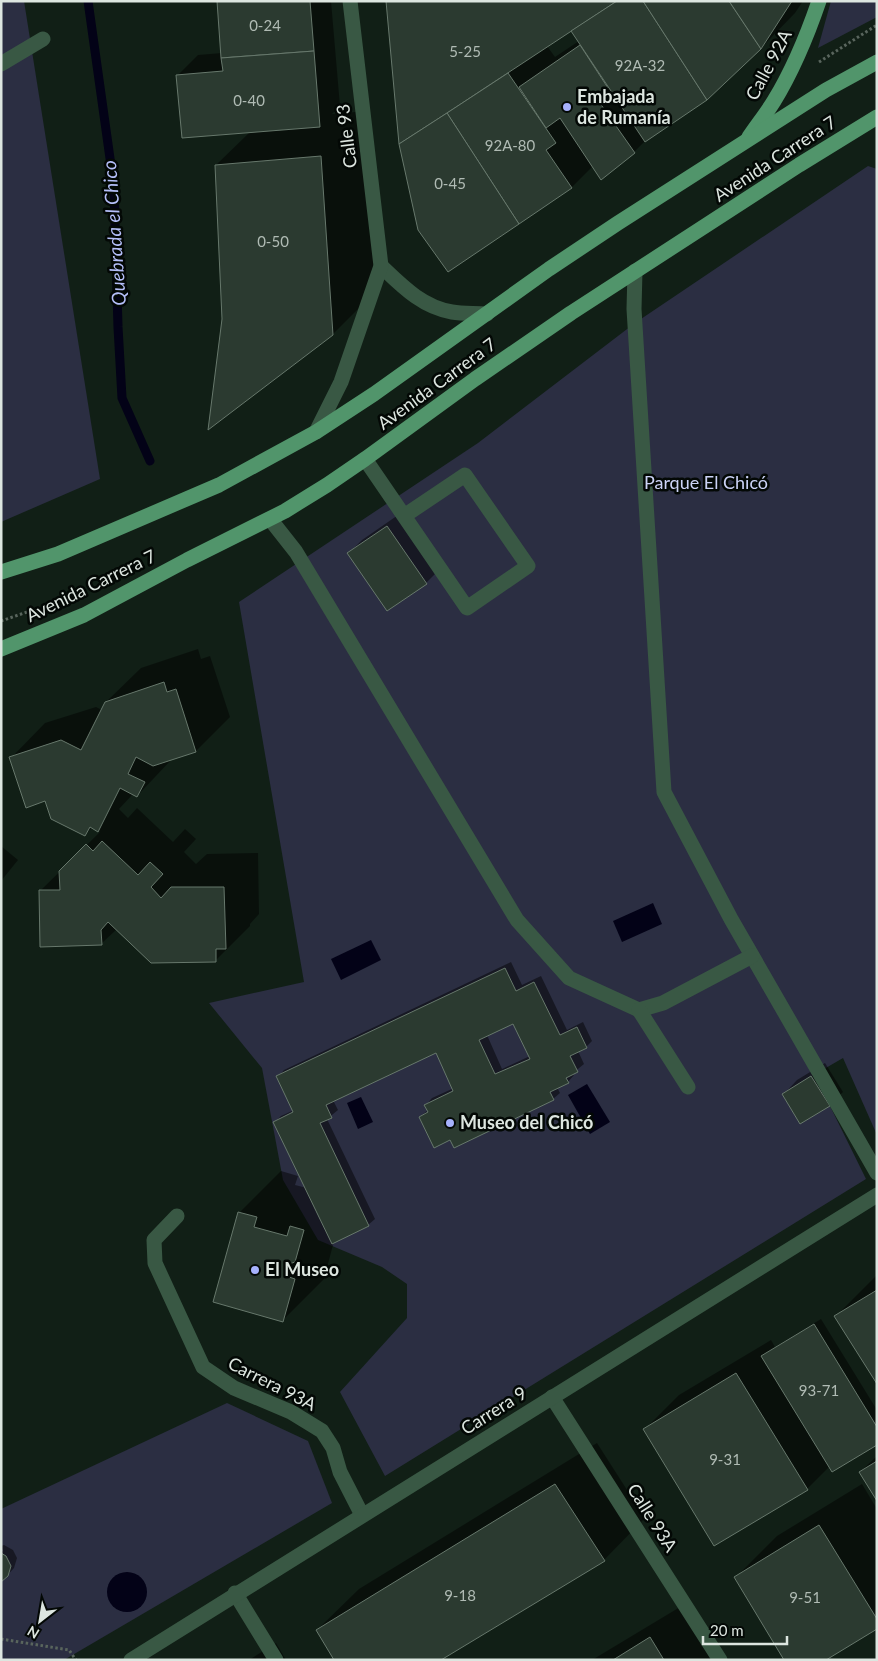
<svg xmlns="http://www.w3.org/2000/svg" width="878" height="1661" viewBox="0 0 878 1661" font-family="Lato,sans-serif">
<rect width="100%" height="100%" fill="#111f16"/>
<g fill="#2b2e42">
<polygon points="1,1 24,1 100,479 1,522"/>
<polygon points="831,1 877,1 877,17 818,48"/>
<polygon points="868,166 877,169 877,1135 843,1058 812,1076 830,1106 866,1179 385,1476 340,1392 407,1318 407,1284 382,1267 318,1240 283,1180 262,1068 209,1003 304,982 239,602 478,443 635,323"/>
<polygon points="227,1403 308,1441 332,1503 64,1660 1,1660 1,1509"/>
</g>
<g fill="#030217">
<polygon points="653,903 662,924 622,942 613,921"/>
<polygon points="371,940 381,960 341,980 331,959"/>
<polygon points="587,1084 610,1122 590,1134 568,1095"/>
<polygon points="361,1097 373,1122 358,1129 347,1103"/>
<circle cx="127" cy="1592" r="20"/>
</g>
<g fill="#0007" fill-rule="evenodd">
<polygon points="217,1 331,1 340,106 332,114 367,111 379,288 333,334 223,319 216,165 250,132 178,75 198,55 222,53"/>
<path d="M388 1H803L795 13 761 48 646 140 634 152 593 166 572 187 448 270ZM571 30 579 41 555 57 547 46Z"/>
<polygon points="401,513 440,569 426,583 387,610 349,553 362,540"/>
<polygon points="198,649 201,659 210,656 230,717 196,751 173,758 137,796 133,794 119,809 128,818 137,808 173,842 185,829 196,839 184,852 196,864 207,854 258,853 259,914 250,924 250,926 216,960 117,929 101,944 40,891 100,832 92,827 85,835 45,800 11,758 45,723 96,707 102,710 106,702 141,668"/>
<polygon points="1,846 18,860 1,881"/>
<path d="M511 962 522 985 541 976 567 1030 583 1022 592 1041 586 1047 578 1051 584 1064 573 1073 574 1075 568 1082 557 1087 560 1093 553 1099 450 1138 420 1117 428 1110 426 1105 432 1098 454 1088 436 1051 333 1100 338 1110 327 1119 375 1219 368 1225 334 1241 324 1279 282 1321 239 1213 281 1171 298 1176 295 1185 307 1188 275 1122 281 1116 294 1110 278 1077 284 1070ZM514 1023 530 1056 502 1069 487 1035Z"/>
<polygon points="825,1063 843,1092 829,1105 784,1094 797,1080"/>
<polygon points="877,1275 877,1382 836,1316"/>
<polygon points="821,1319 877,1410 877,1444 830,1466 807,1489 645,1429 679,1395 771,1340 775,1347"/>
<polygon points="597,1443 645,1518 604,1560 317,1630 359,1589"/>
<polygon points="877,1456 877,1499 860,1472"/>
<polygon points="862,1484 877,1509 877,1628 735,1578 777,1536"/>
<polygon points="4,1545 13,1550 17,1558 14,1568 4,1579 1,1580 1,1551 3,1551 1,1546"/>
<polygon points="685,1604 720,1660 592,1660"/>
<polygon points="276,1643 286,1660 249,1660"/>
</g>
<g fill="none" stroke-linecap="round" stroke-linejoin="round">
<polyline stroke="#030217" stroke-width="9" points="88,1 114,187 118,327 122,398 150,461"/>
</g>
<g fill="#2b3a30" stroke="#67786c" fill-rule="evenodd">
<polygon points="217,1 310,1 314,51 221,58"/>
<polygon points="386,1 617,1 447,113 399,144"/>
<polygon points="617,1 643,1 707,100 645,142 571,31"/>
<polygon points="643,1 729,1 761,49 707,100"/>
<polygon points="729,1 792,1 761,49"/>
<polygon points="580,45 608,88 595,96 635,153 601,180 560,118 546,128 519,87"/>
<polygon points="314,51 320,127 182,138 176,75 223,71 221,58"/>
<polygon points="508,73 556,143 546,150 572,188 519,224 447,113"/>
<polygon points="447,113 519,224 448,272 418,230 399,144"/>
<polygon points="321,156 333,335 208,430 222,319 215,165"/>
<polygon points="387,526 427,584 387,611 347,553"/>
<polygon points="164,682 167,692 176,689 196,752 153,766 136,757 128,774 145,782 137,797 120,788 98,832 90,827 85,836 51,819 45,801 26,808 9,757 61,740 81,750 105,702"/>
<polygon points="102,841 138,875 150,862 163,874 151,887 161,898 171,887 224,887 226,949 216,949 216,962 151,963 108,922 101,930 102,945 40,947 39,890 60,890 59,871 86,844 93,851"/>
<path d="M505 968 516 991 534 982 560 1035 577 1027 587 1048 570 1056 578 1072 566 1078 569 1083 550 1092 554 1100 454 1148 450 1140 434 1148 419 1117 428 1112 424 1105 453 1091 436 1053 326 1105 332 1118 320 1123 369 1226 332 1244 273 1122 293 1112 276 1076ZM513 1024 530 1059 495 1074 479 1040Z"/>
<polygon points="811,1076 830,1106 800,1124 782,1094"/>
<polygon points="238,1212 257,1217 254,1227 287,1236 290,1226 304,1230 295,1262 289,1264 286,1276 295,1279 283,1322 213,1302"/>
<polygon points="877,1290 877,1384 834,1316"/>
<polygon points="814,1324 877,1427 877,1445 832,1472 761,1356"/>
<polygon points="736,1373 808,1490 714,1546 643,1429"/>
<polygon points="877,1461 877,1501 859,1472"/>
<polygon points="555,1484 605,1561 441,1660 334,1660 316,1630"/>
<polygon points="819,1525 877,1619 877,1629 826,1660 784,1660 734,1577"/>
<polygon points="1,1553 6,1556 11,1566 8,1576 1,1582"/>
<polygon points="650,1637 664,1660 613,1660"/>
</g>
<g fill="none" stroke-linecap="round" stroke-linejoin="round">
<g stroke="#59655d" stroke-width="3" stroke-dasharray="2.5 2.5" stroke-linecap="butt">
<polyline points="819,62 877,25"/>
<polyline points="1,621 27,612"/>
<polyline points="1,1639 69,1650 76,1660"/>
</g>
<g stroke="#395844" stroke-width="15">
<polyline points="1,64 43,39"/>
<path d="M381 266C402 286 422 307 452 312 463 314 475 313 487 314"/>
<polyline points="635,271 634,309 664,792 731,919 877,1173"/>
<polyline points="316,432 341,382 381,266 350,1"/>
<path d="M365 459C399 509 433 558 467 608L528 566 465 475 404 516"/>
<polyline points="270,519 296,552 517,920 569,978 639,1010 663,1003 752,956"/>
<polyline points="639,1010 688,1087"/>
<polyline points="177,1216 154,1240 155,1263 203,1367 234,1388 291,1412 322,1431 333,1448 340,1472 362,1515"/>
<polyline points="552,1397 720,1660"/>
<polyline points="235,1593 276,1660"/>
<polyline points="131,1660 877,1195"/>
</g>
<g stroke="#51956b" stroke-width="15">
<path d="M749 137C757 125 766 114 774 101 793 70 807 36 819 1"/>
<polyline points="1,572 58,554 219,485 316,432 374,394 549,269 618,223 826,90 877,62"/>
<polyline points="1,649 84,615 187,560 285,511 327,485 365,459 475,379 571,313 799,165 877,117"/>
</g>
</g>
<g fill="#a6b1fc" stroke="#030805" stroke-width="2">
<circle cx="567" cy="107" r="5"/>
<circle cx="450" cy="1123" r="5"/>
<circle cx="255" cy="1270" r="5"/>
</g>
<g text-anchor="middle" stroke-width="5" stroke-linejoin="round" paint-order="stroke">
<g font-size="15" fill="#b0bbb4">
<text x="265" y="31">0-24</text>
<text x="465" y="57">5-25</text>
<text x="640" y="71">92A-32</text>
<text x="249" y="106">0-40</text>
<text x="510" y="151">92A-80</text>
<text x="450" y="189">0-45</text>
<text x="273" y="247">0-50</text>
<text x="819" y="1396">93-71</text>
<text x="725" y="1465">9-31</text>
<text x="460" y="1601">9-18</text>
<text x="805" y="1603">9-51</text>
</g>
<g font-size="18" fill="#dde6e0" stroke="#030805">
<text transform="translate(769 65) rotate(-62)" y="6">Calle 92A</text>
<text transform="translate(347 136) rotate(-97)" y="6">Calle 93</text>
<text transform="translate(775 159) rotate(-33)" y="6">Avenida Carrera 7</text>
<text transform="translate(437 384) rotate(-36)" y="6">Avenida Carrera 7</text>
<text transform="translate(91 586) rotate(-26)" y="6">Avenida Carrera 7</text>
<text transform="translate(272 1384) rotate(27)" y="6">Carrera 93A</text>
<text transform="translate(494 1411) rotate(-32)" y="6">Carrera 9</text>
<text transform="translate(652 1518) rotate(58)" y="6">Calle 93A</text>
</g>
<g font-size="18" font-weight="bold" fill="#dde6e0" stroke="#030805" text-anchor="start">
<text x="577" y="103">Embajada<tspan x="577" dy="21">de Rumanía</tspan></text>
<text x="460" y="1129">Museo del Chicó</text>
<text x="265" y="1276">El Museo</text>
</g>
<g font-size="18" fill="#ccd3f6" stroke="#030805">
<text x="706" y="489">Parque El Chicó</text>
</g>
<g font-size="19" font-style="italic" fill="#b4bef8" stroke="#030805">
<text transform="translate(114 233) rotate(-94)" y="7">Quebrada el Chico</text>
</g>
</g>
<rect width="878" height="1661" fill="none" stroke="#dde6e0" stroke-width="5"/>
<g transform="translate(40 1621) rotate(211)" stroke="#030805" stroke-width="4" paint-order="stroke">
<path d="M0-4L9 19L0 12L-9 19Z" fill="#dde6e0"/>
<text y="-8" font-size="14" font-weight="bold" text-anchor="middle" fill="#dde6e0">N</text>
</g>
<path d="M703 1636v8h84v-8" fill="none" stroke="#dde6e0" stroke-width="2.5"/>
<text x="710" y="1636" font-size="15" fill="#dde6e0" stroke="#030805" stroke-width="4" paint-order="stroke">20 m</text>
</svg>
